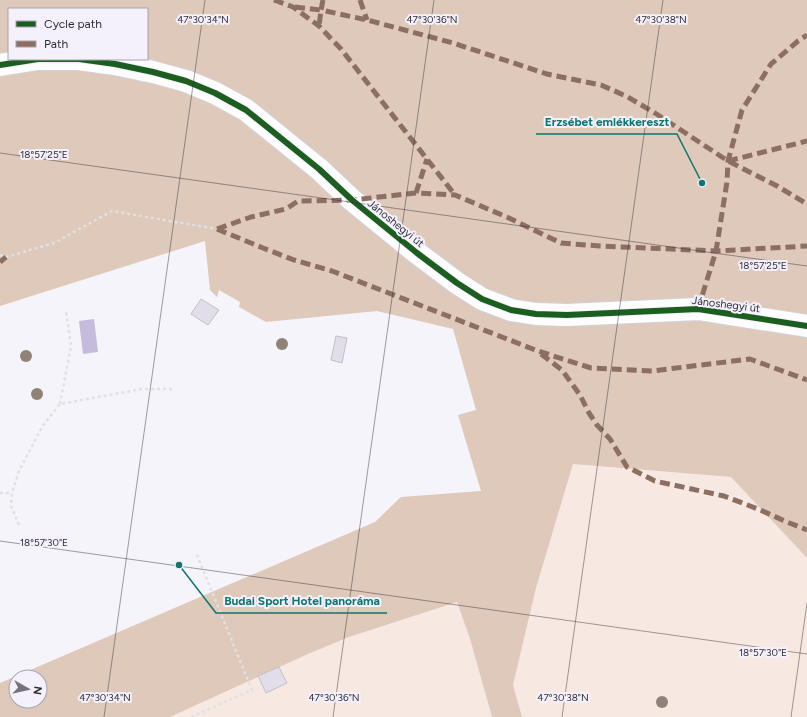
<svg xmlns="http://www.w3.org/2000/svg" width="807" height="717" viewBox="0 0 807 717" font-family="Figtree,sans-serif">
<rect width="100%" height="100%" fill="#f5f4fa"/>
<g fill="#f7e9e1">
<polygon points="573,464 731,477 807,558 807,717 522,717 513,685 536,588"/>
<polygon points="457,602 470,639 492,717 170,717 308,654 349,637"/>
</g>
<path fill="#dec9ba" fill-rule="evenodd" d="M0 0H807V558L731 477 573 464 536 588 513 685 522 717H492L470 639 457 602 349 637 308 654 170 717H0V683L375 522 401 497 481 491 458 415 476 410 453 329 377 311 266 322 239 307 240 302 219 290 217 297 210 290 205 241 0 306ZM9 9H147V59H9ZM16 677H40V701H16Z"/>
<polygon fill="#c5bbdc" points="94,319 98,352 83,354 79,321"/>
<g fill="#e1dde9" stroke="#c2c0c6">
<polygon points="201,299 219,310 208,325 191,314"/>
<polygon points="336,336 347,338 342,363 331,360"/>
<polygon points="279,667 287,683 266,693 258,676"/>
</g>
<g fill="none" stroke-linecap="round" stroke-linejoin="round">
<defs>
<polyline id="minor" points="0,65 38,59 79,59 115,64 153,72 186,81 215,93 246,110 319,169 352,200 417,253 457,283 482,299 511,310 536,314 567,315 698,309 807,326"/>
</defs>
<use href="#minor" stroke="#d3d1d8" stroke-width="24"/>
<g stroke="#e1e0e2" stroke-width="2.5" stroke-dasharray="3 3" stroke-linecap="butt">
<polyline points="0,255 6,257 54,243 112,211 217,229"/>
<polyline points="60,404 71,346 66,311"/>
<polyline points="0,493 12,493"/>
<polyline points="19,525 11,506 12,493 19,471 42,427 60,404 142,389 172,389"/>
<polyline points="191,717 252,690 197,555"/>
</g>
<use href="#minor" stroke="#fefdfe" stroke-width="22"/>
<g stroke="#8d6e63" stroke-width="5" stroke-dasharray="10 5" stroke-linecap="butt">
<polyline points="274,0 293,7 319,26 341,49 455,195"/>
<polyline points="323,0 321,10 367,20 453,43 547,74 601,85 626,96 655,113 728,161 777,186 807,204"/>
<polyline points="360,0 367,20"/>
<polyline points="295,7 321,10 319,26"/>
<polyline points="728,161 807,141"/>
<polyline points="416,193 427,159"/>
<polyline points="217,229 263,248 294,260 332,271 538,351 591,368 652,371 750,359 807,380"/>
<polyline points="217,229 251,217 286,209 298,201 352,200 416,193 455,195 509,218 561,243 600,246 716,251 807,246"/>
<polyline points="0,262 6,257"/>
<polyline points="698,309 716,251 727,182 728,161 742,110 771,64 798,41 807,35"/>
<polyline points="541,354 562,370 580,395 589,413 597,425 610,439 627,467 655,481 724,496 758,509 787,522 807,530"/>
</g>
<defs>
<polyline id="cycleway" points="0,65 38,59 79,59 115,64 153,72 186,81 215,93 246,110 319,169 352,200 417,253 457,283 482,299 511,310 536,314 567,315 698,309 807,326"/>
</defs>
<use href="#cycleway" stroke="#f4f1fd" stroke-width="8"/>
<use href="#cycleway" stroke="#1b5e20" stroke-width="6"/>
</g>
<g fill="#918277">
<circle cx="282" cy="344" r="6"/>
<circle cx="26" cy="356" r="6"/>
<circle cx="37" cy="394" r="6"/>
<circle cx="662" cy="702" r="6"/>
</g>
<path fill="none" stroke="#2f2d34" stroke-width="1" stroke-opacity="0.45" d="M0 153 807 266M0 541 807 654M104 717 205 0M333 717 434 0M562 717 663 0M791 717 807 603"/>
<g text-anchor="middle" stroke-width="4" stroke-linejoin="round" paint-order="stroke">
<g font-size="11" fill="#2f2d34" stroke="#f4f1fd">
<text transform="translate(396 223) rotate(39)" y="4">Jánoshegyi út</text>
<text transform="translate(726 304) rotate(7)" y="4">Jánoshegyi út</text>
</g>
</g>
<g font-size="10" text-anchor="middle" fill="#2f2d34" stroke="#f4f1fd" stroke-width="4" stroke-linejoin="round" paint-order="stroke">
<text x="203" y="23">47°30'34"N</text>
<text x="432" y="23">47°30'36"N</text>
<text x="661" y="23">47°30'38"N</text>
<text x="44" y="158">18°57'25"E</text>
<text x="763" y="269">18°57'25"E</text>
<text x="44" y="546">18°57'30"E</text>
<text x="763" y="656">18°57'30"E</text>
<text x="105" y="701">47°30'34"N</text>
<text x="334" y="701">47°30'36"N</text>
<text x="563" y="701">47°30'38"N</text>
</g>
<path fill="none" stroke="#0f766e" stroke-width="1.5" d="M702 183L677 134H536M179 565L216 613H387"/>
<g fill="#0f766e" stroke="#f4f1fd" stroke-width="1.5">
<circle cx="702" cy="183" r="4"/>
<circle cx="179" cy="565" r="4"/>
</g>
<g font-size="12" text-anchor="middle" font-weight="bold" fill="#0f766e" stroke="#f4f1fd" stroke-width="4" stroke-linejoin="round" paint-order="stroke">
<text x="607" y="126">Erzsébet emlékkereszt</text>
<text x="302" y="605">Budai Sport Hotel panoráma</text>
</g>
<rect x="8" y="8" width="140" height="52" fill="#f4f1fd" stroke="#a5a3ad"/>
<rect x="16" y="21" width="20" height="6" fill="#1b5e20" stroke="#a5a3ad"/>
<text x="44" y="28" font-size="12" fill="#2f2d34">Cycle path</text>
<rect x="16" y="41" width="20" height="6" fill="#8d6e63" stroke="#a5a3ad"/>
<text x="44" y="48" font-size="12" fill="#2f2d34">Path</text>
<g transform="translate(28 689) rotate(98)"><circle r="19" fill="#f4f1fd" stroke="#a5a3ad"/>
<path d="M0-3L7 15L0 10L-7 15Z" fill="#747379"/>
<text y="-6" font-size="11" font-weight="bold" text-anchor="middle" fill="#2f2d34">N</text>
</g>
</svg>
